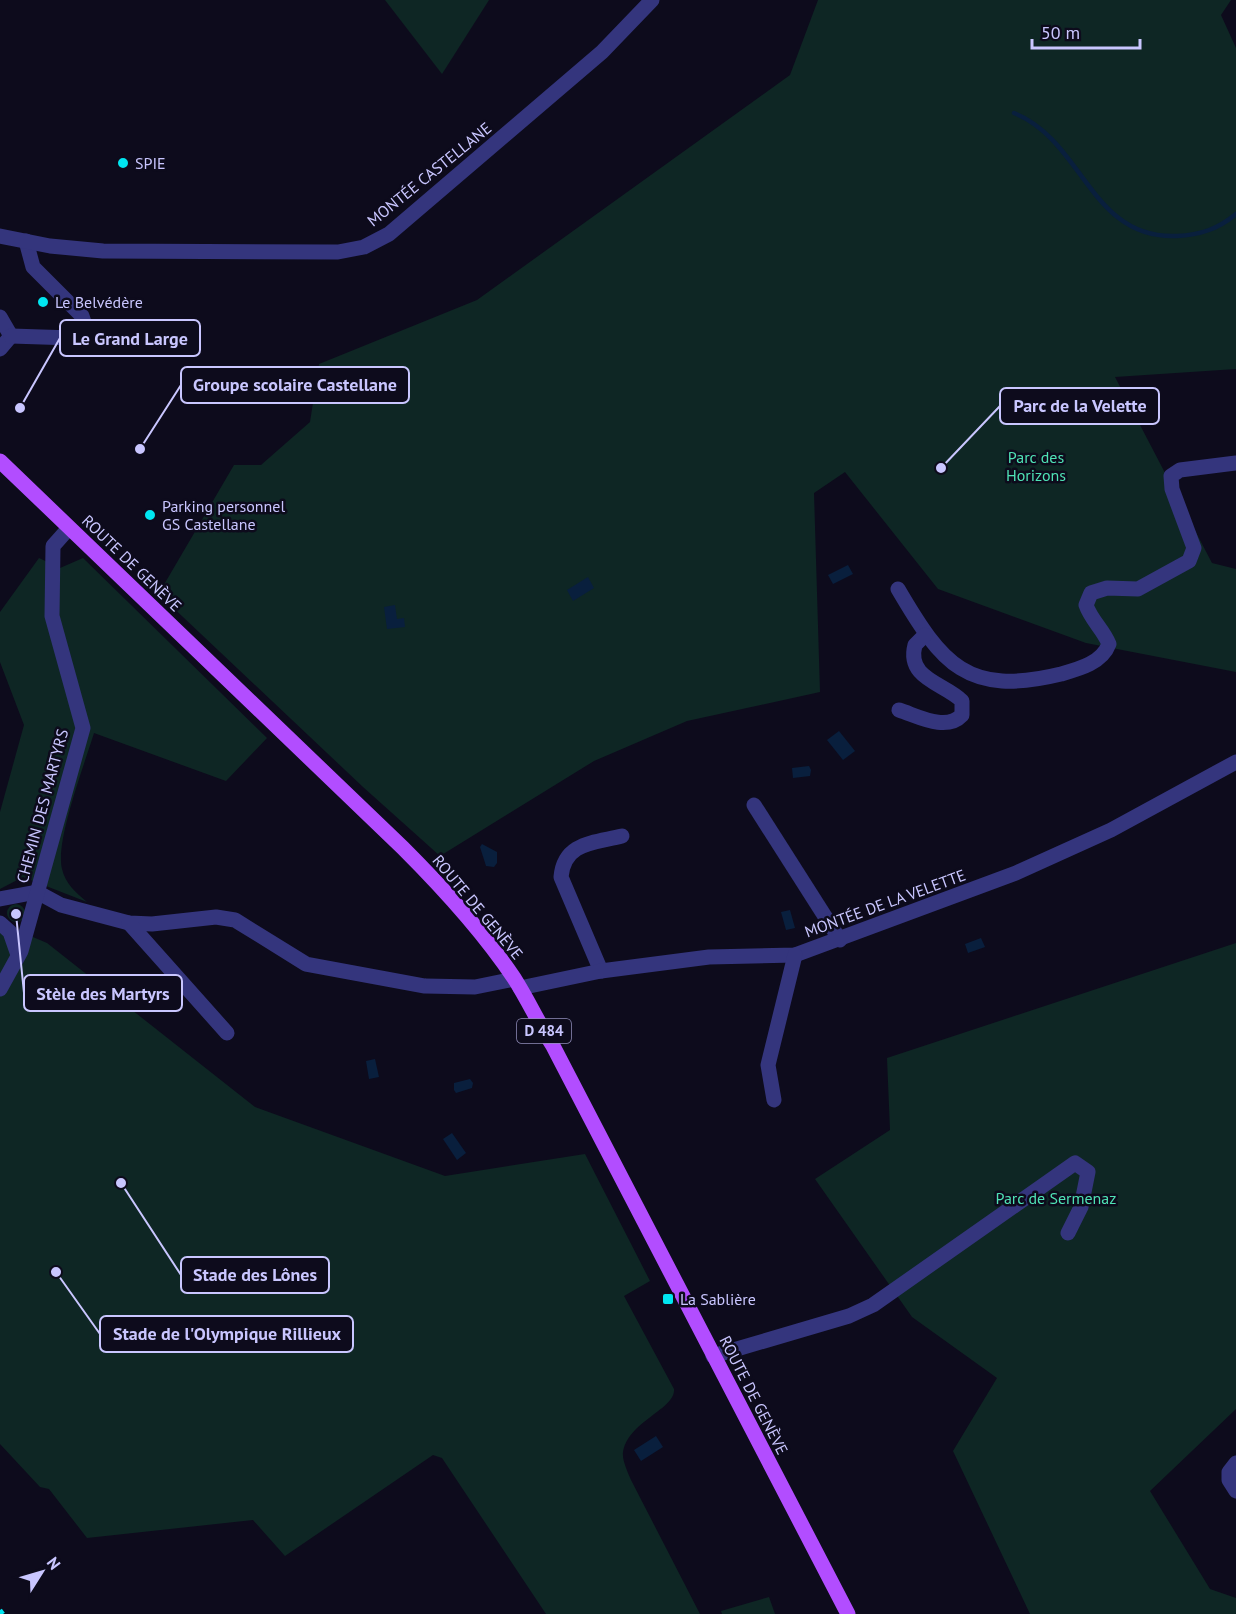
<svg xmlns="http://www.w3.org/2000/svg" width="1236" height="1614" viewBox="0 0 1236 1614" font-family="'PT Sans',sans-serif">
<rect width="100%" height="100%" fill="#0d0b1c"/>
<g fill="#0e2624">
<polygon points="385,0 489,0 442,74"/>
<polygon points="818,0 1231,0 1221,15 1236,48 1236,369 1115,377 1212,563 1236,569 1236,672 1086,643 938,589 845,472 814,493 820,692 687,721 594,761 440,856 363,787 165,600 162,588 234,465 261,465 310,422 319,364 477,300 790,75"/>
<path d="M39 558 60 568 83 558 267 738 226 781 94 733C85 763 55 841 62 869 65 883 76 893 87 902L23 877 0 889V812L24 725 0 662V612Z"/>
<circle cx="16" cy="913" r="9"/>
<path d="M0 923 47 943 255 1107 445 1176 585 1154 650 1281 624 1296 674 1389C676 1410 622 1423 623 1457 624 1464 628 1473 631 1480L700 1614H546L442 1458 433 1455 285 1556 253 1520 87 1538 49 1489 40 1487 0 1444Z"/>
<polygon points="1236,943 1236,1409 1150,1491 1210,1589 1236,1598 1236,1614 1030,1614 953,1451 997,1378 912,1317 815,1179 890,1130 887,1058"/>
<polygon points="769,1597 775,1614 722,1614 721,1611"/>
</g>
<g fill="#091f3d">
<polygon points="848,565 853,574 833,584 828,575"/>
<polygon points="588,577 594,588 573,601 567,590"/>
<polygon points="395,605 397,619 404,618 405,627 387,629 384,607"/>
<polygon points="839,731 855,751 843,760 827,740"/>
<polygon points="809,766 811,770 810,776 793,778 792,768"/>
<polygon points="482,844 497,852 497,863 494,867 486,866 480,847"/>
<polygon points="790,910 795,928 786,930 781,912"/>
<polygon points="981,938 985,947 968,953 965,944"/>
<polygon points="375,1059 379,1077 369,1079 366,1061"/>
<polygon points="470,1079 473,1083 472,1088 456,1093 454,1090 454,1083"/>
<polygon points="452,1133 466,1153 457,1160 443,1139"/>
<polygon points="656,1436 663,1447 641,1461 634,1450"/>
</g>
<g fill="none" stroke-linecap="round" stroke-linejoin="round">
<path stroke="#091f3d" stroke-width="4.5" d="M1014 113C1084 141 1090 240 1177 236 1200 235 1218 229 1236 214"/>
<g stroke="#34357d" stroke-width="15">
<polyline points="0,317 11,336 0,349"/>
<polyline points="11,336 73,338 85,325 82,316 33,267 26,241"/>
<path d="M898 589C942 664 967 697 1061 674 1079 669 1102 663 1109 644 1103 629 1091 620 1086 605L1091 593 1107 588 1138 589 1189 561 1194 548 1172 489 1171 476 1180 470 1236 463"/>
<path d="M899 710C918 716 946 732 962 715V701C944 683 906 679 915 645L925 635"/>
<polyline points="754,805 840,940"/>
<polyline points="37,892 61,905 129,923 152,924 216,917 235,920 306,964 425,986 475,987 514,979"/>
<polyline points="0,899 37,892"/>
<polyline points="0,923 10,932 18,955"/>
<polyline points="129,923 227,1033"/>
<path d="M601 971 561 877C564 842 594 843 622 836"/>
<polyline points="520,988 601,971 709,957 795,955 1016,873 1111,830 1236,762"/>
<polyline points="0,989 21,951 83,728 52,616 53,546 69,528"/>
<polyline points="774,1100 768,1065 795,955"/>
<polyline points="713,1356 849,1316 873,1305 1075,1163 1088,1172 1081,1207 1068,1233"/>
<polyline points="1236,1463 1229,1472 1229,1480 1236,1491"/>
</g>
<polyline stroke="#34357d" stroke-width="15" points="0,236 50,246 103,251 338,252 364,247 389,234 602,52 652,0"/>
<path stroke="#b24dff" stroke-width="15" d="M0 461 403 848C443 888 482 930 514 978 528 1000 539 1024 553 1046L848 1614"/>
<polyline stroke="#00e6f1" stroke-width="4.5" stroke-dasharray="9 8" stroke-linecap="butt" points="0,1610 3,1614"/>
</g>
<g fill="#00e6f1" stroke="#0d0b1c" stroke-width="2">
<circle cx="123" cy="163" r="6"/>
<circle cx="43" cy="302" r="6"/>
<circle cx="150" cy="515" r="6"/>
<rect x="662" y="1293" width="12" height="12" rx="3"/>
</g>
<g text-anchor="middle" stroke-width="5" stroke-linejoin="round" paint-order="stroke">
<rect fill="#0d0b1c" stroke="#918ebb" stroke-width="1.5" x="517" y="1019" width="54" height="24" rx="4.5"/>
<g font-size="15" font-weight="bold" fill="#c9c6ff">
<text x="544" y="1036">D 484</text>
</g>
<g font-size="16" fill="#c9c6ff" stroke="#0d0b1c" text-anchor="start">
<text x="135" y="169">SPIE</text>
<text x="55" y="308">Le Belvédère</text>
<text x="162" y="512">Parking personnel<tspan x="162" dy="18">GS Castellane</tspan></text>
<text x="680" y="1305">La Sablière</text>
</g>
<g font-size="16" fill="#c9c6ff" stroke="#0d0b1c">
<text transform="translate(429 174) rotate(-39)" y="6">MONTÉE CASTELLANE</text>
<text transform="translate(132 563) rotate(44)" y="6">ROUTE DE GENÈVE</text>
<text transform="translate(42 806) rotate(-75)" y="6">CHEMIN DES MARTYRS</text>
<text transform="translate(885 903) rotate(-20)" y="6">MONTÉE DE LA VELETTE</text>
<text transform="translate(478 907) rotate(50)" y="6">ROUTE DE GENÈVE</text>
<text transform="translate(754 1395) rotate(63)" y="6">ROUTE DE GENÈVE</text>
</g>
<g font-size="16" fill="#4fe2b5" stroke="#0d0b1c">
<text x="1036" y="463">Parc des<tspan x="1036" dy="18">Horizons</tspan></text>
<text x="1056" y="1204">Parc de Sermenaz</text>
</g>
</g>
<path fill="none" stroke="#c9c6ff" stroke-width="2" d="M20 408L60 338M140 449L181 385M941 468L1000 406M16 914L24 993M121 1183L181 1275M56 1272L100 1334"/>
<g fill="#c9c6ff" stroke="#0d0b1c" stroke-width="2">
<circle cx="20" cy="408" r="6"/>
<circle cx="140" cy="449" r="6"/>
<circle cx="941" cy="468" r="6"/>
<circle cx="16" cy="914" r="6"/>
<circle cx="121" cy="1183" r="6"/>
<circle cx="56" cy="1272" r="6"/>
</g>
<g fill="#0d0b1c" stroke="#c9c6ff" stroke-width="2">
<rect x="60" y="320" width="140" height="36" rx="6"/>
<rect x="181" y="367" width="228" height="36" rx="6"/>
<rect x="1000" y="388" width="159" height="36" rx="6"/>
<rect x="24" y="975" width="158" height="36" rx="6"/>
<rect x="181" y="1257" width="148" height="36" rx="6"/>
<rect x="100" y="1316" width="253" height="36" rx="6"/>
</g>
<g font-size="18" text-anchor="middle" font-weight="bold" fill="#c9c6ff">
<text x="130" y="345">Le Grand Large</text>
<text x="295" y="391">Groupe scolaire Castellane</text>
<text x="1080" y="412">Parc de la Velette</text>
<text x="103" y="1000">Stèle des Martyrs</text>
<text x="255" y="1281">Stade des Lônes</text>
<text x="227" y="1340">Stade de l'Olympique Rillieux</text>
</g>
<g transform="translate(42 1572) rotate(53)" stroke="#0d0b1c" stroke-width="4.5" paint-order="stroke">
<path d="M0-4.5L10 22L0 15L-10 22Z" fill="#c9c6ff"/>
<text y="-9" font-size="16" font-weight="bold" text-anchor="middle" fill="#c9c6ff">N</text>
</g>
<path d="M1032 39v9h108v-9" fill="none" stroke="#c9c6ff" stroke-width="3"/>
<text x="1041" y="39" font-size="18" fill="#c9c6ff" stroke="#0d0b1c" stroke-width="4.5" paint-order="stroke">50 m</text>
</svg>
